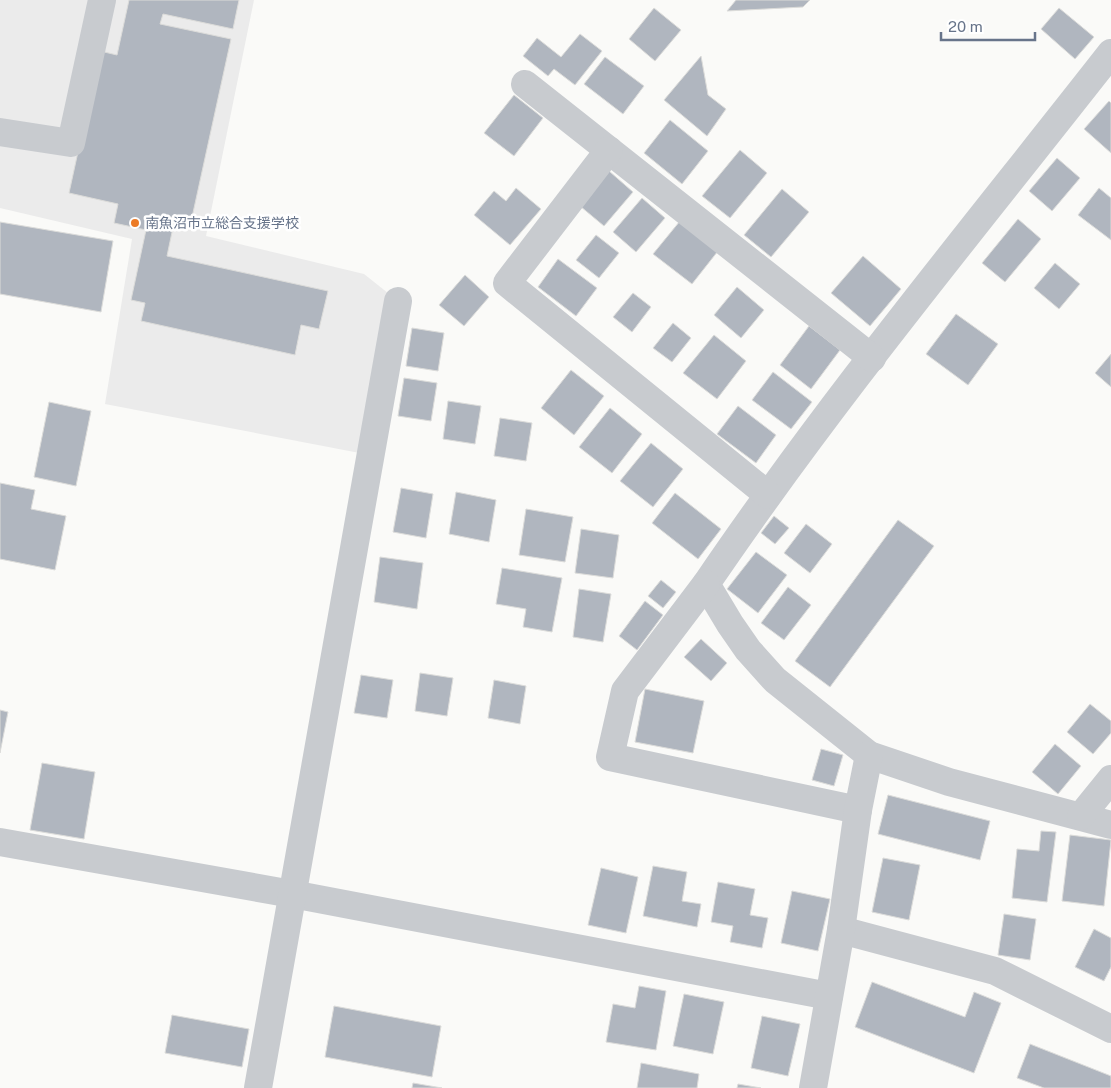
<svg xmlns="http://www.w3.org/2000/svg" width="1111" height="1088" viewBox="0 0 1111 1088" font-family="'Public Sans','Noto Sans JP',sans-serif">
<rect width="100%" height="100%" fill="#fafaf8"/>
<polygon fill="#ebebeb" points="0,0 254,0 206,236 364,274 398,301 370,455 105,404 132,239 0,208"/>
<g fill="#b0b6bf" stroke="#dcdcda">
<polygon points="129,0 239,0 233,29 163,14 160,24 231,39 191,222 175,218 167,256 328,291 319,329 301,325 295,355 141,321 145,303 131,300 146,230 114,223 118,204 69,193 100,51 117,55"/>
<polygon points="736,0 810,0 803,7 727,11"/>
<polygon points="654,8 681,30 655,61 629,39"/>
<polygon points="1059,8 1094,37 1075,59 1041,29"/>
<polygon points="580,34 602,51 575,85 554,69 548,76 523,56 537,38 561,57"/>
<polygon points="701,56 708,95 726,109 707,136 664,100"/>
<polygon points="605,57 644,86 623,114 584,84"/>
<polygon points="514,95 543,118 514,156 484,133"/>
<polygon points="1109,101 1111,103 1111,153 1084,129"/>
<polygon points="670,120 708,151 682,184 644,153"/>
<polygon points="740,150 767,173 730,218 702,196"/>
<polygon points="1057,158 1080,178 1052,211 1029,191"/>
<polygon points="609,171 633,192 604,226 580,206"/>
<polygon points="516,188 541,209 510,245 474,215 494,191 506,201"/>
<polygon points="1099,188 1111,198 1111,240 1078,215"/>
<polygon points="782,189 809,212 771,257 744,235"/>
<polygon points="642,198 665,218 636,252 613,232"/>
<polygon points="1018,219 1041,239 1005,282 982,263"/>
<polygon points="680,221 718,251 692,284 653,254"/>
<polygon points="0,222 113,241 101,312 0,294"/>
<polygon points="596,235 619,253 599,278 576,260"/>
<polygon points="863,256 901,289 870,326 831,293"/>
<polygon points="558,259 597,288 576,316 538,287"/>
<polygon points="1055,263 1080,284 1059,309 1034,288"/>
<polygon points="465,275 489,297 464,326 439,305"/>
<polygon points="737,287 764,310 741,338 714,315"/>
<polygon points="633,293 651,307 632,332 613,317"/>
<polygon points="956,314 998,344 968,385 926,354"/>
<polygon points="673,323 691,338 672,362 653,348"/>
<polygon points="809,326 840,350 811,389 780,365"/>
<polygon points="412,328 444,333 438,371 406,366"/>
<polygon points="714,335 746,361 717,399 683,373"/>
<polygon points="1111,354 1111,387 1095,373"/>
<polygon points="571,370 604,396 574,435 541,408"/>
<polygon points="773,372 812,402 791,429 752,400"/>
<polygon points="404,378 437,383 431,421 398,416"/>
<polygon points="448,401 481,406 475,444 443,439"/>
<polygon points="49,402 91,411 76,486 34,477"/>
<polygon points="738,406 776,435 756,463 717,434"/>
<polygon points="610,408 642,434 612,473 579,447"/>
<polygon points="500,418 532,423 526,461 494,456"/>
<polygon points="651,443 683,469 653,507 620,481"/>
<polygon points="0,483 35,490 31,509 66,516 55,570 0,559"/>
<polygon points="401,488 433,494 426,538 393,532"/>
<polygon points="456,492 496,500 489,542 449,534"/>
<polygon points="675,493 721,529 698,559 652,523"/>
<polygon points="526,509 573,517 565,562 519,555"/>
<polygon points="774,516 789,528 775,544 761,533"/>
<polygon points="898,520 934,546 830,687 795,661"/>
<polygon points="806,524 832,544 810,573 784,553"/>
<polygon points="581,529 619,535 613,578 575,573"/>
<polygon points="756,552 787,575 758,613 727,589"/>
<polygon points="380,557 423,563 417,609 374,602"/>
<polygon points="502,568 562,578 552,632 523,627 526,609 496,604"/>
<polygon points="661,580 676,592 663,608 648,596"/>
<polygon points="788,587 811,605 784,640 761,623"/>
<polygon points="579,589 611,594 603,642 573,637"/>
<polygon points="645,601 663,615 637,650 619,636"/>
<polygon points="701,639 727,663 711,681 684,657"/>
<polygon points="420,673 453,678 447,716 415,711"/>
<polygon points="361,675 393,680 387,718 354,713"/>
<polygon points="494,680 526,686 520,724 488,718"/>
<polygon points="645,689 704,701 693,753 635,742"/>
<polygon points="1090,704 1111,721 1111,733 1093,754 1067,732"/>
<polygon points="0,710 8,712 0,753"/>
<polygon points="1055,744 1081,766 1058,794 1032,772"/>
<polygon points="821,749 843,755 834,786 812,780"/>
<polygon points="42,763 95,772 84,839 30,830"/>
<polygon points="888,795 990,821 980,860 878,834"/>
<polygon points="1041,831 1056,832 1047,902 1012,898 1017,849 1039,851"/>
<polygon points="1070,835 1111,840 1104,906 1062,901"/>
<polygon points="883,858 920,865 909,920 872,912"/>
<polygon points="653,866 687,872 682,901 701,904 697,927 643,916"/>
<polygon points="601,868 638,877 626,933 588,925"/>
<polygon points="718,882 755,889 750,915 768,918 762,948 730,942 733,926 711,922"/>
<polygon points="792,891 830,899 818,951 781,943"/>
<polygon points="1004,914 1036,919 1030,960 998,955"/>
<polygon points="1094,929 1111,938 1111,967 1104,981 1075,967"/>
<polygon points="872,982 965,1017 974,992 1001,1003 974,1073 855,1027"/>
<polygon points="639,986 666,991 656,1050 606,1042 613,1004 635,1008"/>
<polygon points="684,994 724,1002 713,1054 673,1046"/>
<polygon points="334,1006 441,1026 432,1077 325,1057"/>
<polygon points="172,1015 249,1029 242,1067 165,1053"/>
<polygon points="762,1016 800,1024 788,1076 751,1068"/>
<polygon points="1030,1044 1111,1076 1111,1088 1044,1088 1017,1078"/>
<polygon points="641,1063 699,1074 697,1088 637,1088"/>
<polygon points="413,1083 442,1088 412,1088"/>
<polygon points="738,1084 761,1088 737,1088"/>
</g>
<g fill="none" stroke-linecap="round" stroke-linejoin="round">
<g stroke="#c8cbcf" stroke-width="28">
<path d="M1111 53C974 228 831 400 706 584L730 624 748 650 775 680 869 755 949 782 1111 825"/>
<polyline points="525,84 872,358"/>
<polyline points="0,132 71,143 102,0"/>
<polyline points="609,150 507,283 768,495"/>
<polyline points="706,584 625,691 610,757 858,810"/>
<polyline points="1081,816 1111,779"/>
<polyline points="0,842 292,894 829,996"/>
<polyline points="841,930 995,971 1111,1029"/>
<polyline points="258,1088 398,301"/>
<polyline points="813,1088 841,930 858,810 869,755"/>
</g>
</g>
<circle fill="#ec7b26" stroke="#fff" stroke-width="2" cx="135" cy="223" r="5"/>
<g text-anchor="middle" stroke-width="5" stroke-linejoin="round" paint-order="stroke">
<g font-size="14" fill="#67748a" stroke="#fff" text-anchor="start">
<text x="145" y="228">南魚沼市立総合支援学校</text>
</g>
</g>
<path d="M941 32v8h94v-8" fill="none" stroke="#67748a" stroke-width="2.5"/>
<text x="948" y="32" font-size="15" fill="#67748a" stroke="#ffffff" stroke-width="4" paint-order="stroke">20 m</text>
</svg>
